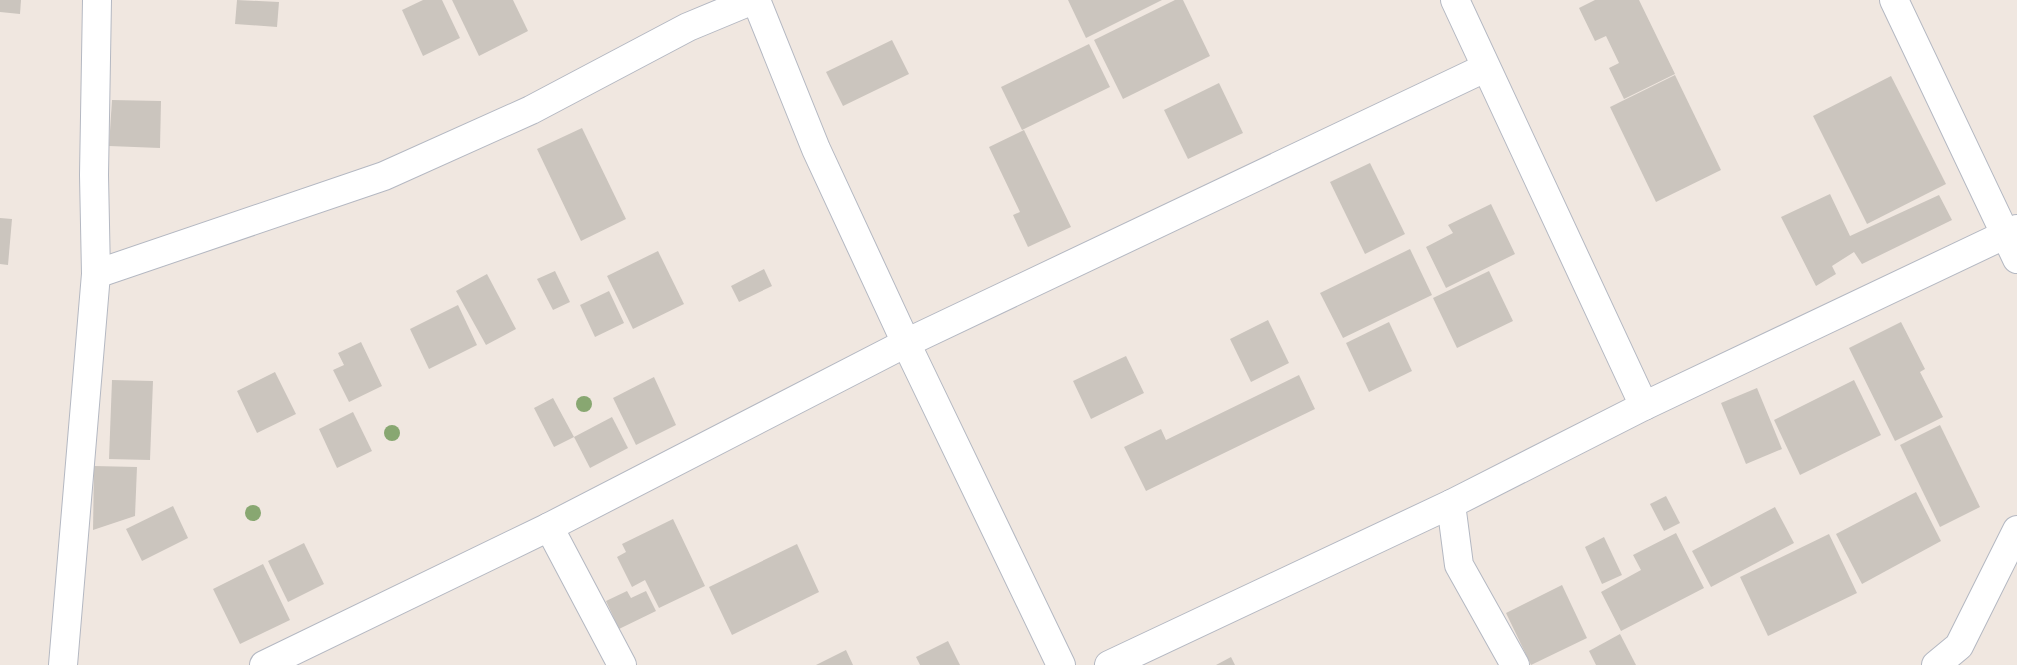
<svg xmlns="http://www.w3.org/2000/svg" width="2017" height="665" viewBox="0 0 2017 665" font-family="'Source Sans 3',sans-serif">
<rect width="100%" height="100%" fill="#f0e7e0"/>
<g fill="#cbc5be">
<polygon points="0,0 21,0 20,14 0,12"/>
<polygon points="237,0 279,2 277,27 235,24"/>
<polygon points="423,0 442,0 460,38 423,56 402,10"/>
<polygon points="452,0 513,0 528,31 479,56"/>
<polygon points="1068,0 1162,0 1086,38"/>
<polygon points="1175,0 1183,0 1210,56 1123,99 1094,40"/>
<polygon points="1595,0 1639,0 1675,74 1624,99 1609,68 1619,63 1606,36 1595,41 1579,8"/>
<polygon points="892,40 909,74 843,106 826,72"/>
<polygon points="1089,44 1110,87 1022,130 1001,87"/>
<polygon points="1675,75 1721,170 1656,202 1610,107"/>
<polygon points="1891,76 1946,184 1867,224 1813,116"/>
<polygon points="1219,83 1243,133 1188,159 1164,110"/>
<polygon points="112,100 161,101 160,148 109,146"/>
<polygon points="582,128 626,219 581,241 537,149"/>
<polygon points="1024,130 1071,227 1028,247 1013,215 1020,212 989,147"/>
<polygon points="1370,163 1405,234 1365,254 1330,182"/>
<polygon points="1830,194 1850,236 1939,195 1952,220 1862,264 1854,252 1832,266 1836,274 1816,286 1781,217"/>
<polygon points="1491,204 1515,254 1446,288 1426,247 1453,233 1448,225"/>
<polygon points="0,218 12,219 8,265 0,264"/>
<polygon points="1410,249 1432,295 1343,338 1320,293"/>
<polygon points="658,251 684,304 633,329 607,276"/>
<polygon points="764,269 772,286 739,302 731,286"/>
<polygon points="555,271 570,302 553,310 537,279"/>
<polygon points="1489,271 1513,321 1457,348 1433,298"/>
<polygon points="487,274 516,329 486,345 456,291"/>
<polygon points="609,291 624,323 595,337 580,305"/>
<polygon points="458,305 477,345 429,369 410,329"/>
<polygon points="1268,320 1289,363 1251,382 1230,339"/>
<polygon points="1389,322 1412,371 1369,392 1346,343"/>
<polygon points="1901,322 1925,369 1920,372 1943,417 1895,441 1849,348"/>
<polygon points="361,342 382,386 349,402 333,370 344,365 338,353"/>
<polygon points="1126,356 1144,393 1091,419 1073,381"/>
<polygon points="275,372 296,414 257,433 237,391"/>
<polygon points="1299,375 1315,409 1146,491 1124,447 1161,429 1166,440"/>
<polygon points="654,377 676,425 636,445 613,398"/>
<polygon points="112,380 153,381 150,460 109,459"/>
<polygon points="1854,380 1881,435 1800,475 1774,420"/>
<polygon points="1757,388 1782,449 1746,464 1721,403"/>
<polygon points="553,398 574,437 554,447 534,408"/>
<polygon points="353,412 372,451 337,468 319,429"/>
<polygon points="612,417 628,448 590,468 574,437"/>
<polygon points="1940,425 1980,507 1940,527 1900,445"/>
<polygon points="94,466 137,467 135,516 93,530"/>
<polygon points="1916,492 1941,541 1862,584 1836,534"/>
<polygon points="1666,496 1680,523 1664,531 1650,504"/>
<polygon points="173,506 188,538 142,561 126,529"/>
<polygon points="1775,507 1794,543 1711,587 1692,551"/>
<polygon points="673,519 705,586 659,608 645,580 632,587 617,557 626,552 622,544"/>
<polygon points="1676,533 1704,588 1621,631 1601,592 1641,570 1633,555"/>
<polygon points="1829,534 1857,593 1768,636 1740,577"/>
<polygon points="1604,537 1622,575 1602,584 1585,547"/>
<polygon points="304,543 324,584 288,602 268,561"/>
<polygon points="797,544 819,592 732,635 709,587"/>
<polygon points="263,564 290,620 240,644 213,589"/>
<polygon points="1562,585 1587,638 1531,665 1506,613"/>
<polygon points="627,591 631,598 646,591 656,611 619,629 606,601"/>
<polygon points="1620,634 1636,665 1596,665 1589,651"/>
<polygon points="948,641 960,665 920,665 916,657"/>
<polygon points="846,650 853,665 816,665"/>
<polygon points="1231,657 1235,665 1216,665"/>
</g>
<g fill="none" stroke-linecap="round" stroke-linejoin="round">
<defs>
<g id="minor">
<polyline points="756,0 816,149 906,343 1061,665"/>
<polyline points="1455,0 1644,406 1451,504 1459,565 1515,665"/>
<polyline points="1894,0 2017,259"/>
<polyline points="96,274 384,176 531,110 688,27 753,0"/>
<polyline points="1644,406 2017,229"/>
<polyline points="549,527 622,665"/>
<polyline points="63,665 96,274 94,175 97,0"/>
<polyline points="264,665 549,527 906,343 1485,68"/>
<polyline points="1109,665 1451,504"/>
<polyline points="1936,665 1959,646 2017,530"/>
</g>
</defs>
<use href="#minor" stroke="#b4b8c2" stroke-width="30"/>
<use href="#minor" stroke="#fff" stroke-width="28"/>
</g>
<g fill="#88a771">
<circle cx="584" cy="404" r="8"/>
<circle cx="392" cy="433" r="8"/>
<circle cx="253" cy="513" r="8"/>
</g>
</svg>
